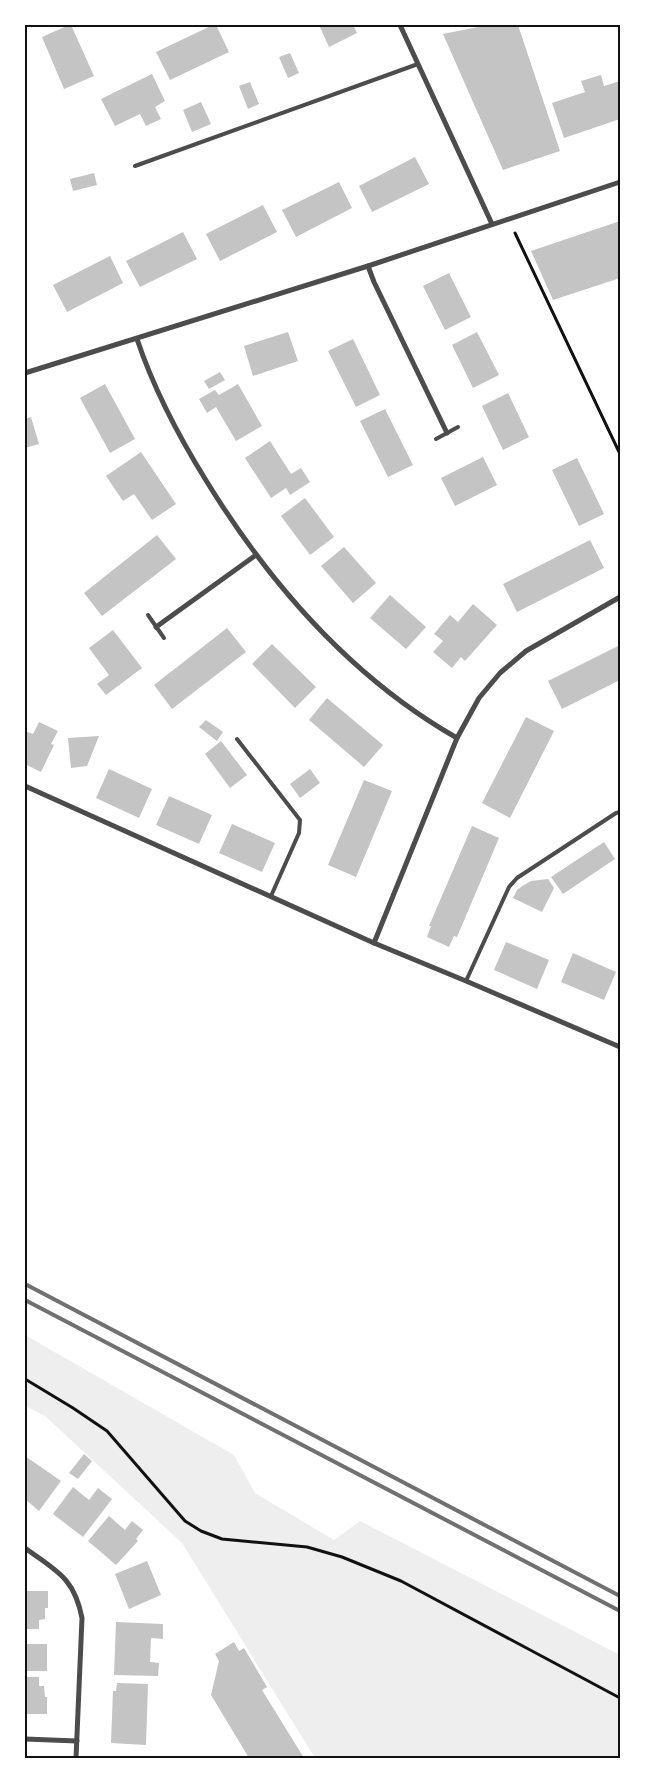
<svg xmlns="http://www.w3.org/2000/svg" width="645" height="1783" viewBox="0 0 645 1783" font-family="'Space Grotesk',sans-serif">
<rect width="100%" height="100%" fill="#fff"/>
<polygon fill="#eee" points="25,1335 234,1455 255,1493 334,1540 360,1521 620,1655 620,1758 315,1758 182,1543 45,1416 25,1406"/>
<g fill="#c4c4c4">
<polygon points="69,25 71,25 94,76 64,89 42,37"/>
<polygon points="213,25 216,25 229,52 170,80 156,52"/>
<polygon points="319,25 353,25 357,33 329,47"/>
<polygon points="488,25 518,25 560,151 503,170 443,34"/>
<polygon points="290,53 299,73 288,78 279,57"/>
<polygon points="152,74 165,101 155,107 161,119 146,126 140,114 115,126 101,99"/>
<polygon points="601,75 604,86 620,81 620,119 564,138 552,103 585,92 581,81"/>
<polygon points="250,82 259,104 248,109 239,86"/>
<polygon points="201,102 211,124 192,132 183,110"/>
<polygon points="415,157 429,184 372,212 359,186"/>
<polygon points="94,173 97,185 73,191 70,179"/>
<polygon points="339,182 352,208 296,237 282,210"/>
<polygon points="263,205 277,232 220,261 206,234"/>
<polygon points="620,221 620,278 553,300 531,251"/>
<polygon points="183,232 197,259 140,287 126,261"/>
<polygon points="110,256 123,283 67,312 53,285"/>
<polygon points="449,273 471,317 445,330 423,286"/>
<polygon points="288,332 298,361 253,376 244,346"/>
<polygon points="477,332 499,375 473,388 452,345"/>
<polygon points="353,339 380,395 356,407 328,351"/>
<polygon points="220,372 225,380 209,389 204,381"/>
<polygon points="105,384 135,439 110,453 80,398"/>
<polygon points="238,384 262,426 236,441 216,407 207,413 199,399 215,390 219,395"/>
<polygon points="508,393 529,437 503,450 482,406"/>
<polygon points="385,409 413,465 388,477 360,421"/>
<polygon points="31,417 39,444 25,448 25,419"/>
<polygon points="270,441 291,474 301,468 310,482 290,495 286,488 271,498 245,458"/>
<polygon points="141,452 176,504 152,520 134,494 123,501 106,476"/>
<polygon points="483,457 497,485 455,506 441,478"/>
<polygon points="577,458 604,514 579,526 552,470"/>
<polygon points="305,498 334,537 310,555 281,516"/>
<polygon points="157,535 176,559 102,616 84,593"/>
<polygon points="590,540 604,568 517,612 503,584"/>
<polygon points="344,547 376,583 353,603 321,566"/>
<polygon points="390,595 426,627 406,649 370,618"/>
<polygon points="473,604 497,625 465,661 461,657 452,668 433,652 443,641 434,634 450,615 458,622"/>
<polygon points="227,628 246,652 172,709 154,685"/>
<polygon points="113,630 142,668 106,695 97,684 109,675 89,648"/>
<polygon points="272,644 316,687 295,708 252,664"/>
<polygon points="620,645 620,680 562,709 548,681"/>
<polygon points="327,698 383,745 364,767 309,720"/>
<polygon points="526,717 554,731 510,818 482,803"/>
<polygon points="206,720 223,732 217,741 199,727"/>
<polygon points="39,722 58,731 51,744 54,745 41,772 25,764 25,731 33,734"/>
<polygon points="99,736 87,766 71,768 68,738"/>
<polygon points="221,741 247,775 230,788 205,754"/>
<polygon points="109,769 152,789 139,818 96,798"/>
<polygon points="310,769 320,783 300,798 290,784"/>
<polygon points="364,780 392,791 356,877 328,865"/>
<polygon points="169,796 212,815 199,844 156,825"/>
<polygon points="232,824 275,843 262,872 219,853"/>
<polygon points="472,826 499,838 457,937 454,936 449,947 427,937 431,926 429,926"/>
<polygon points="604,842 615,859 563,894 551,877"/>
<polygon points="548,879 554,888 542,912 513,898 517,890 524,885 531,881"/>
<polygon points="506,942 549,960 537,989 494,970"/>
<polygon points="573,953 616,972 604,1000 561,982"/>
<polygon points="84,1454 92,1461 78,1479 69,1473"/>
<polygon points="25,1456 61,1481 39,1511 25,1499"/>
<polygon points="73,1487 89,1500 98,1488 112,1499 83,1537 53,1514"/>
<polygon points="109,1516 125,1530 132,1521 143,1530 136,1539 138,1541 116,1565 88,1541"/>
<polygon points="147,1561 161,1595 129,1609 115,1574"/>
<polygon points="25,1591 48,1591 48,1608 45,1608 45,1619 39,1620 39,1629 25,1629"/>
<polygon points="116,1622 163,1624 163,1639 151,1638 150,1662 159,1663 158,1676 114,1675"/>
<polygon points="234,1642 239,1651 244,1648 267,1687 262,1690 304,1758 249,1758 211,1695 219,1661 215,1654"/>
<rect x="25" y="1644" width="22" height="27"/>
<polygon points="25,1677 39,1677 39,1686 44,1686 45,1697 47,1697 47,1714 25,1714"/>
<polygon points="117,1683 148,1684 146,1745 111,1743 113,1691 116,1691"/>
</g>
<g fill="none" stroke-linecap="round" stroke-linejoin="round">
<g stroke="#111" stroke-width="3">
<polyline points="515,233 620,454"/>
<polyline points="25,1379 73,1408 107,1431 185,1521 201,1531 222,1539 307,1547 342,1557 401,1581 620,1698"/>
</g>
<g stroke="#4c4c4c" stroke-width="4">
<polyline points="135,166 418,64"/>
<polyline points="436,439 458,427"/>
<polyline points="148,615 164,638"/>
<polyline points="237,739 300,820 299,833 271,896"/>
<polyline points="466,981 509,887 517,878 616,813 620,812"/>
</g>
<g stroke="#4c4c4c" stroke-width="5">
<polyline points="400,25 492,224"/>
<polyline points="368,266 374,282 447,433"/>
<path d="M137 339C154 390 179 437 207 482 270 584 352 678 457 738"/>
<polyline points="25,373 368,266 620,182"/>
<polyline points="156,627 256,555"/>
<polyline points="25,786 374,943 466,981 620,1047"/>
<polyline points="374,943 457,738 479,698 500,673 526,651 620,597"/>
<path d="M25 1548C56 1571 74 1577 82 1618L76 1758"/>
<polyline points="25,1739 77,1741"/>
</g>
<g stroke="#707070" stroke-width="4">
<polyline points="25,1284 620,1596"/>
<polyline points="25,1300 620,1611"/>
</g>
</g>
<rect width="645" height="1783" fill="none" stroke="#ffffff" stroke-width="52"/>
<rect x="26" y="26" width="593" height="1731" fill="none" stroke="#111" stroke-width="2"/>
</svg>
